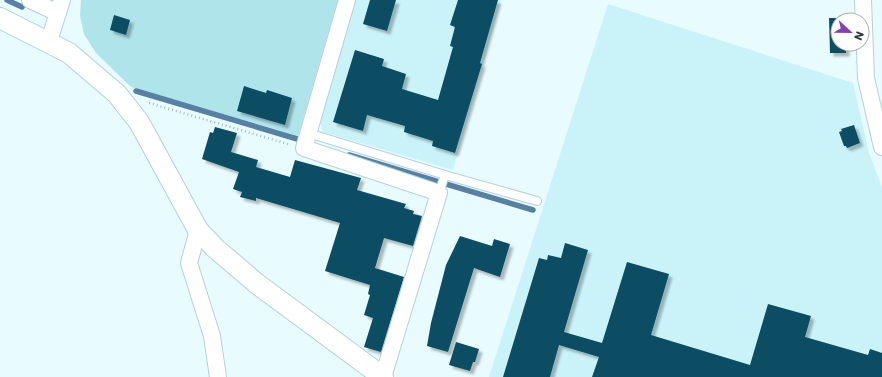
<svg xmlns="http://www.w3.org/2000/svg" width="882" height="377" viewBox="0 0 882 377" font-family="Poppins,sans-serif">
<defs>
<filter id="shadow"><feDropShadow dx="3.5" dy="3.5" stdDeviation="1" flood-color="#0004"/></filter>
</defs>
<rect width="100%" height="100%" fill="#e8fbfe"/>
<g fill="#caf3f9">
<polygon points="356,0 501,0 453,170 323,132 320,123"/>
<polygon points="608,4 853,83 869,153 882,187 882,377 489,377"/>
</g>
<polygon fill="#afe4eb" points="81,0 338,0 298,136 131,87 96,53 84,34 80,16"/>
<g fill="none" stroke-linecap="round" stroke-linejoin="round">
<g stroke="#5880a2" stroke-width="5.5">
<polyline points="7,0 22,7"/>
<polyline points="136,91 304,141"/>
<polyline points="349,155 533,210"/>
</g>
</g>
<g fill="#094e64" filter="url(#shadow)">
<polygon points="370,0 396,0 387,31 363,24"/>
<polygon points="458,0 498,0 480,63 482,64 455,153 432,146 433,141 404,132 405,126 367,115 363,131 333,122 355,50 384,59 382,66 406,74 402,89 438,100 453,47 450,46 455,27 450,25"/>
<polygon points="114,15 130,20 126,35 110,30"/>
<polygon points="829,18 845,18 845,20 838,20 838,44 846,44 846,53 830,53"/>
<polygon points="244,86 266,93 267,90 292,98 285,125 237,111"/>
<polygon points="854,125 860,143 847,148 846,146 844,146 839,132 842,131 841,129"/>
<polygon points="215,127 237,133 231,152 258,160 256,167 290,177 295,160 361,178 357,190 406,204 404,208 414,211 413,214 422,216 413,246 384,238 375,268 404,277 381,352 364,347 373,318 364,315 370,295 368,294 370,285 325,271 340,223 256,198 256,201 240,197 242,192 233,189 239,172 202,159 210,132 213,133"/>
<polygon points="460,236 492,246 494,239 510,244 500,277 474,268 448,352 427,346 431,323 446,265"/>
<polygon points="565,243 588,250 564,332 602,343 627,262 669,274 651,335 750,365 768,304 811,316 805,337 868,355 870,349 882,353 882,377 592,377 599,357 559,345 550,377 503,377 539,258 547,260 548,255 561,258"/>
<polygon points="456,342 479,349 475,362 473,362 470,371 449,365"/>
</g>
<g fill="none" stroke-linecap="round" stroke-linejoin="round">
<defs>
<g id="service">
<polyline points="308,133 445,175"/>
<polyline points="439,193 445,175 537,201"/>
</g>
<g id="minor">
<polyline points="30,0 58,13"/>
<polyline points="347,0 304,148 439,193 383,377"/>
<polyline points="863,0 866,78 882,147"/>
<polyline points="48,44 62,0"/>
<polyline points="198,230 189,263 212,336 218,377"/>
</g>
<polyline id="tertiary" points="0,18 69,53 117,94 139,122 198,230 215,248 256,283 383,377"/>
</defs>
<use href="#service" stroke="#b4d2d7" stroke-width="10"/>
<use href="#minor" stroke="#b4d2d7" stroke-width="18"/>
<use href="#tertiary" stroke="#b4d2d7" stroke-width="22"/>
<polyline stroke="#aabbbd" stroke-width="2.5" stroke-dasharray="1 3" stroke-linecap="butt" points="149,103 288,144"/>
<use href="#service" stroke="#fff" stroke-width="8"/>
<use href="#minor" stroke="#fff" stroke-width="16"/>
<use href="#tertiary" stroke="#fff" stroke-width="20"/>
</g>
<g transform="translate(850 32) rotate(112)"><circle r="19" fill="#ffffff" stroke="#acb1b1"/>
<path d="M0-3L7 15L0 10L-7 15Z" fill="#8540b3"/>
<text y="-6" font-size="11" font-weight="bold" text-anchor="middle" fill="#2f3b3d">N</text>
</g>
</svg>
